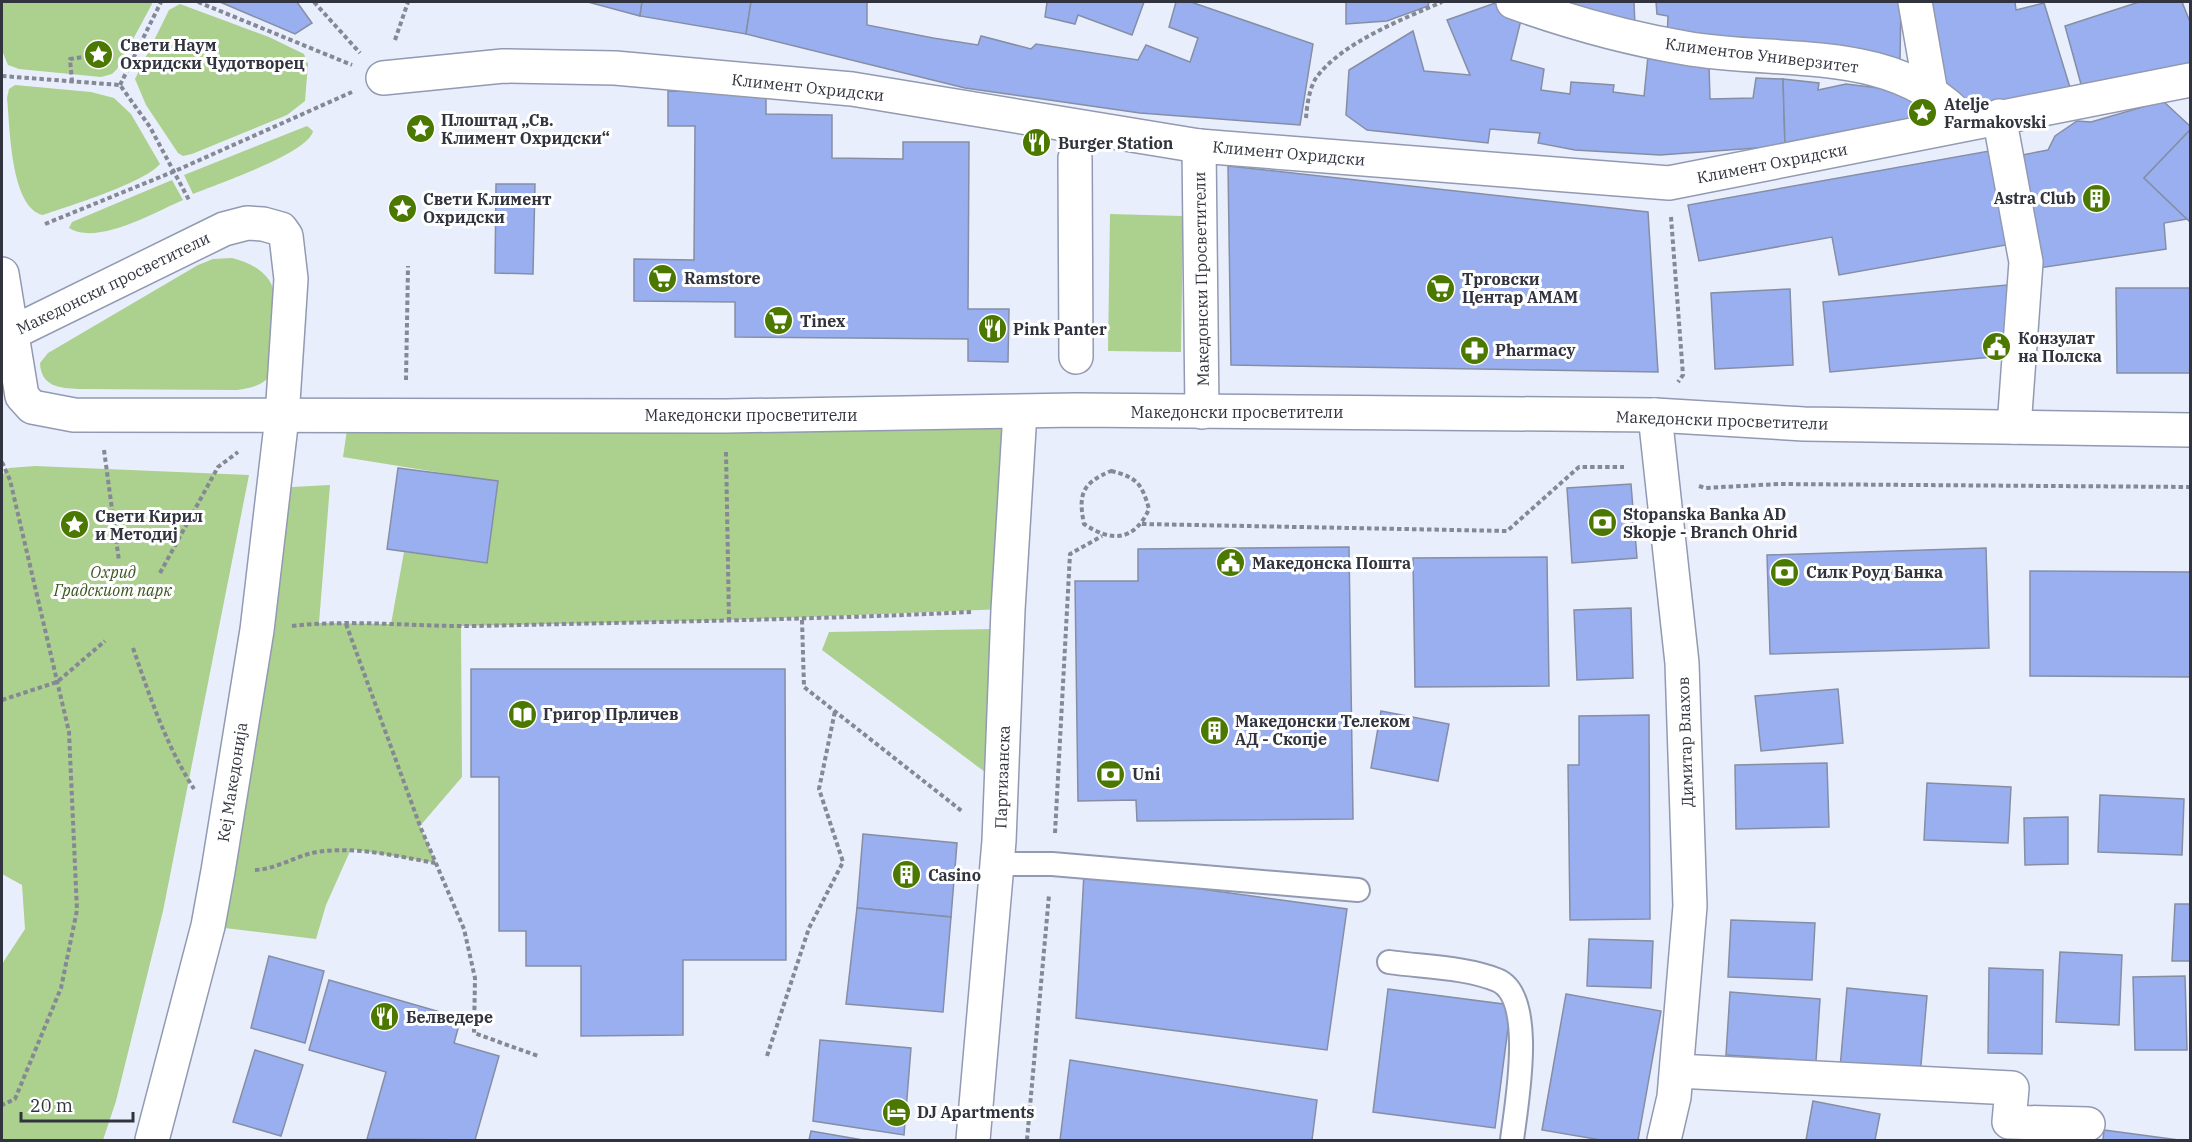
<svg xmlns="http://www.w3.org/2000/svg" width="2192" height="1142" viewBox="0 0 2192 1142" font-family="'IBM Plex Serif',serif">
<rect width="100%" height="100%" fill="#e9eefd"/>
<g fill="#acd08d">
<polygon points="2,2 152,2 152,4 117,69 112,74 101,77 19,69 8,65 3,53"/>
<polygon points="180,4 269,37 304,54 308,64 305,101 287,115 192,154 183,156 178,153 146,105 135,79 169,10"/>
<path d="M15 85 91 92 114 98 131 114 160 164C144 183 69 206 43 215 10 208 10 125 7 98L9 89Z"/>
<path d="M307 126 313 131C309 153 217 184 193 194L184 175Z"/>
<path d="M172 180 183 200C155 212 97 246 69 228L72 222Z"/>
<polygon points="1110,214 1183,216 1181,352 1108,351"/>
<path d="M232 258C249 262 270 272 274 292 277 309 269 359 268 378 259 387 249 388 237 390L79 389C60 388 41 387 40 363L48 353 198 265 213 259Z"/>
<polygon points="1014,414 1005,609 729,620 461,626 462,777 420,826 436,863 351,849 326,905 316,939 208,926 274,488 330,485 319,623 391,624 404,552 487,563 498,482 343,457 349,416"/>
<polygon points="35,466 249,475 163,911 116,1101 103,1140 2,1140 2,964 25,929 22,885 2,874 2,475 9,468"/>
<polygon points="993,629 993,778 822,650 829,632"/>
</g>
<g fill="#99aff0" stroke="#858ea4" stroke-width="1.5">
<polygon points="220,2 297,2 312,23 295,34"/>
<polygon points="588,2 642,2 640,16"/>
<polygon points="642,2 751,2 746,34 640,16"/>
<polygon points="751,2 867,2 867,25 933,38 978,45 981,36 1031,49 1036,44 1138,60 1146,45 1190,62 1198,38 1169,27 1176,2 1191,2 1313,44 1300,125 1140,113 965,88 746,34"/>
<polygon points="1045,2 1144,2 1132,35 1078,15 1075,24 1045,17 1047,2"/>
<polygon points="1346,2 1429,2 1428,6 1387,21 1346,24"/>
<polygon points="1498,2 1523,12 1511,60 1544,69 1541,90 1570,94 1571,82 1614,85 1613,92 1644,96 1648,56 1709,65 1710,99 1753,98 1756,78 1783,79 1785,146 1660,155 1575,150 1538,143 1540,133 1490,129 1488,143 1367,130 1346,115 1349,70 1413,31 1424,71 1470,75 1447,20"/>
<polygon points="1546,2 1634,2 1635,27"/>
<polygon points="1656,2 1901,2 1900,60 1836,52 1667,39 1668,16 1657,14"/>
<polygon points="1925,2 2015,2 2016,10 2044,3 2072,94 1969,117 1940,80"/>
<polygon points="2139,2 2182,2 2190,22 2190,66 2084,95 2065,26"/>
<polygon points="1783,79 1819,83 1818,90 1846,84 1895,90 1935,115 1785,146"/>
<polygon points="668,91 766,93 766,114 832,115 832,158 903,159 903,142 969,142 968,309 1009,309 1008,362 968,361 968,339 735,337 735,302 634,301 634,259 694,260 695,126 668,126"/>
<polygon points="2163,101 2190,126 2190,130 2144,178 2187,219 2164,223 2166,249 2039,268 2022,155 2048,150 2055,136 2077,121 2091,122"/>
<polygon points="2190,130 2190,222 2144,178"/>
<polygon points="1989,151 2006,245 1839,275 1832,237 1699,261 1688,205"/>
<polygon points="1228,166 1648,212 1658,372 1231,365"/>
<polygon points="496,184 535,184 533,274 495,273"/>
<polygon points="2007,285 2014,355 1830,372 1823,302"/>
<polygon points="2116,288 2190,288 2190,373 2117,373"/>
<polygon points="1790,289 1793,365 1715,369 1711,293"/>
<polygon points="398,468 498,481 487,563 387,549"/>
<polygon points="1631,484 1637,558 1572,563 1567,488"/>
<polygon points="1349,547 1353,819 1137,821 1136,800 1078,801 1075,581 1138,581 1138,549"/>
<polygon points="1986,548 1989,648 1770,654 1767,555"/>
<polygon points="1547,557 1549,686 1415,687 1413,558"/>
<polygon points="2030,571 2190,572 2190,677 2030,676"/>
<polygon points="1631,608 1633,678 1577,680 1574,610"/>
<polygon points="471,669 785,669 786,960 683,960 683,1035 581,1036 581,966 526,966 526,931 499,931 499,777 471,777"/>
<polygon points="1838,689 1843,743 1761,751 1755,696"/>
<polygon points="1381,711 1449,724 1438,781 1371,768"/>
<polygon points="1649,715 1650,919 1570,920 1568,765 1579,765 1579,716"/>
<polygon points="1827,763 1829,827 1736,829 1735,765"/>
<polygon points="1927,783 2011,787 2008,843 1924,840"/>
<polygon points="2100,795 2184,799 2182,855 2098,852"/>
<polygon points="2068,817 2068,864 2025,865 2024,818"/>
<polygon points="863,834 957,843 951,917 857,908"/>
<polygon points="1084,873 1347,909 1327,1050 1076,1018"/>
<polygon points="2175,904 2190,904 2190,961 2172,961"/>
<polygon points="857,908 951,917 943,1012 846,1004"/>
<polygon points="1731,920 1815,923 1812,980 1728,977"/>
<polygon points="1589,939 1653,941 1651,988 1587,986"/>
<polygon points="2060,952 2122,955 2119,1025 2056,1022"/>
<polygon points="269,956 324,971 305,1043 251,1028"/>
<polygon points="1989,968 2043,970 2042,1054 1988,1053"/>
<polygon points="2185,976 2187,1050 2135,1050 2133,977"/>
<polygon points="329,980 461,1018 454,1043 499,1056 475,1140 367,1139 386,1072 309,1050"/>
<polygon points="1847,988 1927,996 1920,1076 1840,1068"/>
<polygon points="1388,989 1511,1005 1495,1128 1373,1112"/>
<polygon points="1730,992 1820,999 1816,1061 1726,1055"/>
<polygon points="1566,994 1661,1011 1638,1140 1601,1140 1542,1130"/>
<polygon points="820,1040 911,1048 904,1135 813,1121"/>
<polygon points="255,1050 303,1065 281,1136 233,1122"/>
<polygon points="1070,1060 1317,1100 1312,1140 1060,1140"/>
<polygon points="1813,1101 1880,1114 1875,1140 1806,1140"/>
<polygon points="2104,1130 2179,1140 2103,1140"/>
<polygon points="811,1131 863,1140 809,1140"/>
</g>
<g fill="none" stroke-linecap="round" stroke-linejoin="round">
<defs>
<g id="lane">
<polyline points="997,864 1052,864 1358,890"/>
<path d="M1389 962C1423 967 1465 967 1497 980 1537 996 1516 1106 1512 1140"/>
</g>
<g id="street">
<path d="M1513 2C1569 22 1626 38 1685 48 1778 65 1896 42 1965 123"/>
<polyline points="1915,2 1931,93"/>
<polyline points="383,78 503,66 615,68 852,89 1199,146 1669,183 2190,80"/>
<polyline points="1999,116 2026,262 2014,427"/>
<polyline points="1199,146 1202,412"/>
<polyline points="1075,158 1076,357"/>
<polyline points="2,274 22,396 32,407 74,415 726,416 1077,410 1655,415 1804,424 2190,430"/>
<polyline points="10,334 224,229 247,223 263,224 281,229 286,236 291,279 282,417 257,630 218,871 208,926 152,1140"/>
<polyline points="1655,415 1682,663 1690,906 1674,1097 1664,1140"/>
<polyline points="1677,1071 2012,1088 2009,1122 2088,1124"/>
<polyline points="973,1140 999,841 1008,610 1020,412"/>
</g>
</defs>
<use href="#lane" stroke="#929ab1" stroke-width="26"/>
<use href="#street" stroke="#929ab1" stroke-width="36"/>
<g stroke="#858895" stroke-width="4" stroke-dasharray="4.5 3" stroke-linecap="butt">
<polyline points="198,2 352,65"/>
<polyline points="314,2 360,53"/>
<polyline points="395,40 408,2"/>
<polyline points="2,76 120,85 150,127 189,200"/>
<polyline points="72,82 70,59 89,56"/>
<polyline points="120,85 161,2"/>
<path d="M1306 118C1307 106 1309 89 1316 78 1341 43 1403 19 1442 2"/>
<polyline points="1671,217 1683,375 1678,382"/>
<polyline points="45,224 175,171 352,92"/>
<polyline points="406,380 408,266"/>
<polyline points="104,450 119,561"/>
<polyline points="726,452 729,620"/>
<polyline points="2,462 10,480 69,732 77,910 61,988 15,1099 2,1105"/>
<path d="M1111 471C1137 477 1142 484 1149 509 1134 542 1111 542 1084 524 1078 494 1082 483 1111 471Z"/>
<polyline points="1699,486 1705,488 1778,484 2190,487"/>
<polyline points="1142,524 1507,531 1579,467 1624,467"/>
<polyline points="160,573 218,467 238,452"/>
<polyline points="802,620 804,687 963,812"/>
<polyline points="346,624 420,826 464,929 475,978 474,1033 538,1056"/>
<path d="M292 626C354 619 416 627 478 626 642 622 807 620 971 612"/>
<path d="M133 648C150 697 166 745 194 789"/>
<polyline points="2,700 57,682 105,641"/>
<polyline points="1055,833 1070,554 1102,536"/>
<path d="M255 870C277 869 295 856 317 852 357 846 395 856 435 863"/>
<polyline points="767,1056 809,928 843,862 819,789 835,711"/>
<polyline points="1027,1140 1049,895"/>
</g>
<use href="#lane" stroke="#fff" stroke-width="22"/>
<use href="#street" stroke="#fff" stroke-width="33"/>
</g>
<defs>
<symbol id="sight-disc" viewBox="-11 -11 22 22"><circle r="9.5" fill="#4b7900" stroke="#fff"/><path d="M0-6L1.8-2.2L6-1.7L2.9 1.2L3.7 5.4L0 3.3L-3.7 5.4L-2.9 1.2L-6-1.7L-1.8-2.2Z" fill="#fff"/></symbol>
<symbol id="restaurant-disc" viewBox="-11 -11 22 22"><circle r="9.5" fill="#4b7900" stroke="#fff"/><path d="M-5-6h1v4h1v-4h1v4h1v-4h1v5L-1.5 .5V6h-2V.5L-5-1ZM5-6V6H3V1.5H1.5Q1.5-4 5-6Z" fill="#fff"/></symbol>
<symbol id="building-disc" viewBox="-11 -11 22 22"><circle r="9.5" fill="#4b7900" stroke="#fff"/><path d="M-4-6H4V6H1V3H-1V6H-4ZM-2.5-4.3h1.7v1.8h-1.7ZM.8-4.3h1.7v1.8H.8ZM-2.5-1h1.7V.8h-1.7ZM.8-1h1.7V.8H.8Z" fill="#fff"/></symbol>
<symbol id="supermarket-disc" viewBox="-11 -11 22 22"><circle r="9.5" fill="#4b7900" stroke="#fff"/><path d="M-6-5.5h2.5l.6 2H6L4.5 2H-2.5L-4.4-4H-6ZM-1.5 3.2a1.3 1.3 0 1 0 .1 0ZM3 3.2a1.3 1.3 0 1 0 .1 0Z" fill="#fff"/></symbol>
<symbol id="civic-disc" viewBox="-11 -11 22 22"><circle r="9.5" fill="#4b7900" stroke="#fff"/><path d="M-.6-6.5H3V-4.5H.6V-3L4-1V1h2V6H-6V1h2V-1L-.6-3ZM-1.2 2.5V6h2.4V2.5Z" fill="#fff"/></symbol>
<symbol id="pharmacy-disc" viewBox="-11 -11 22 22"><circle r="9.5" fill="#4b7900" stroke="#fff"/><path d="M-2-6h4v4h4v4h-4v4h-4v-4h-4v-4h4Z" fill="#fff"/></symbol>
<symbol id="bank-disc" viewBox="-11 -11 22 22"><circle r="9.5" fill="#4b7900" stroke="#fff"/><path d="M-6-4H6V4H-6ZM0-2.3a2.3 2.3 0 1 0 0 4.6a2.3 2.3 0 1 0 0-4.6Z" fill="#fff"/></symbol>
<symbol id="library-disc" viewBox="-11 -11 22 22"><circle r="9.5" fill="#4b7900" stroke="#fff"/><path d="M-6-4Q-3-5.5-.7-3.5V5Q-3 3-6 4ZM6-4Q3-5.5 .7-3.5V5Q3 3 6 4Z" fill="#fff"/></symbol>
<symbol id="hotel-disc" viewBox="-11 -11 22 22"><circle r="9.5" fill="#4b7900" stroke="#fff"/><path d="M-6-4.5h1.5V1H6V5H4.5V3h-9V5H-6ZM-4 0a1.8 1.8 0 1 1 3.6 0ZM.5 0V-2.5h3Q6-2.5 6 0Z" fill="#fff"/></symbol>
</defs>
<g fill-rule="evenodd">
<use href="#sight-disc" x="82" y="38" width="33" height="33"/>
<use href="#sight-disc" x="1906" y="96" width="33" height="33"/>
<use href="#sight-disc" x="404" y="112" width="33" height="33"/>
<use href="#restaurant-disc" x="1020" y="126" width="33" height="33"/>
<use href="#building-disc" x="2080" y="182" width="33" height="33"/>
<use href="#sight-disc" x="386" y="192" width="33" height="33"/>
<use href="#supermarket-disc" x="646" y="262" width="33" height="33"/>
<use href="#supermarket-disc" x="1424" y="272" width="33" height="33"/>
<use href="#supermarket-disc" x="762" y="304" width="33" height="33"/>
<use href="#restaurant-disc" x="976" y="312" width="33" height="33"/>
<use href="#civic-disc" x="1980" y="330" width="33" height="33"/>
<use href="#pharmacy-disc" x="1458" y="334" width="33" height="33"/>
<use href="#bank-disc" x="1586" y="506" width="33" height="33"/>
<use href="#sight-disc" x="58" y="508" width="33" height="33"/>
<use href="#civic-disc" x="1214" y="546" width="33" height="33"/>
<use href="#bank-disc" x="1768" y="556" width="33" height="33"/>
<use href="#library-disc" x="506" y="698" width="33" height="33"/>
<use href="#building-disc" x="1198" y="714" width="33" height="33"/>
<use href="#bank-disc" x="1094" y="758" width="33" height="33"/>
<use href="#building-disc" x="890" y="858" width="33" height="33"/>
<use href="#restaurant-disc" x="368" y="1000" width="33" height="33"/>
<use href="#hotel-disc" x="880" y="1096" width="33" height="33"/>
</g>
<g text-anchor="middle" stroke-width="6" stroke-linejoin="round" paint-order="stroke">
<g font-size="16" font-weight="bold" fill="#31343e" stroke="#fff" text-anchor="start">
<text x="120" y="51">Свети Наум<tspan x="120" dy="18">Охридски Чудотворец</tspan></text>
<text x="1944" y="110">Atelje<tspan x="1944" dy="18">Farmakovski</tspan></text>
<text x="441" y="126">Плоштад „Св.<tspan x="441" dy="18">Климент Охридски“</tspan></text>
<text x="1058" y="149">Burger Station</text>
<text x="2076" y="204" text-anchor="end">Astra Club</text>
<text x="423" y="205">Свети Климент<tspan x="423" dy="18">Охридски</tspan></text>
<text x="684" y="284">Ramstore</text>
<text x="1462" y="285">Трговски<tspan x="1462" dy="18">Центар АМАМ</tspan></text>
<text x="800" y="327">Tinex</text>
<text x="1013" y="335">Pink Panter</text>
<text x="2018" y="344">Конзулат<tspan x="2018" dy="18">на Полска</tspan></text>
<text x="1495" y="356">Pharmacy</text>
<text x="1623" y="520">Stopanska Banka AD<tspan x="1623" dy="18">Skopje - Branch Ohrid</tspan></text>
<text x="95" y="522">Свети Кирил<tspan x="95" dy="18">и Методиј</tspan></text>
<text x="1252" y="569">Македонска Пошта</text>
<text x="1806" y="578">Силк Роуд Банка</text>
<text x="543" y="720">Григор Прличев</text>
<text x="1235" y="727">Македонски Телеком<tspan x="1235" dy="18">АД - Скопје</tspan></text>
<text x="1132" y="780">Uni</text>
<text x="928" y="881">Casino</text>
<text x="406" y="1023">Белведере</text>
<text x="917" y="1118">DJ Apartments</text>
</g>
<g font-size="16" fill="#31343e" stroke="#fff">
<text transform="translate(1762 55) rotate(7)" y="6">Климентов Универзитет</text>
<text transform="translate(808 87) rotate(6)" y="6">Климент Охридски</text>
<text transform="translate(1289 153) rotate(5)" y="6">Климент Охридски</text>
<text transform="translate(1772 163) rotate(-11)" y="6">Климент Охридски</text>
<text transform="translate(1201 279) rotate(-91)" y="6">Македонски Просветители</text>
<text transform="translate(113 283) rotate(-26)" y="6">Македонски просветители</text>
<text x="1237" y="418">Македонски просветители</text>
<text x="751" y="421">Македонски просветители</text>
<text transform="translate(1722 420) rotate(2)" y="6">Македонски просветители</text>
<text transform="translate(1685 742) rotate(-92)" y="6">Димитар Влахов</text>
<text transform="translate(1002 777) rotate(-88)" y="6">Партизанска</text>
<text transform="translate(232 782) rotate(-81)" y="6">Кеј Македонија</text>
</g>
<g font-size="16" font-style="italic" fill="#3b571d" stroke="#fff">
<text x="113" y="578">Охрид<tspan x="113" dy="18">Градскиот парк</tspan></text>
</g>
</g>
<rect width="2192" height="1142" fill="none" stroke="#31343e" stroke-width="6"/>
<path d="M21 1112v9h112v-9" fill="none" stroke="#31343e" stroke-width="3"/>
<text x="30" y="1112" font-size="18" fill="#31343e" stroke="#ffffff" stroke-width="4.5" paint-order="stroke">20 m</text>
</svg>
